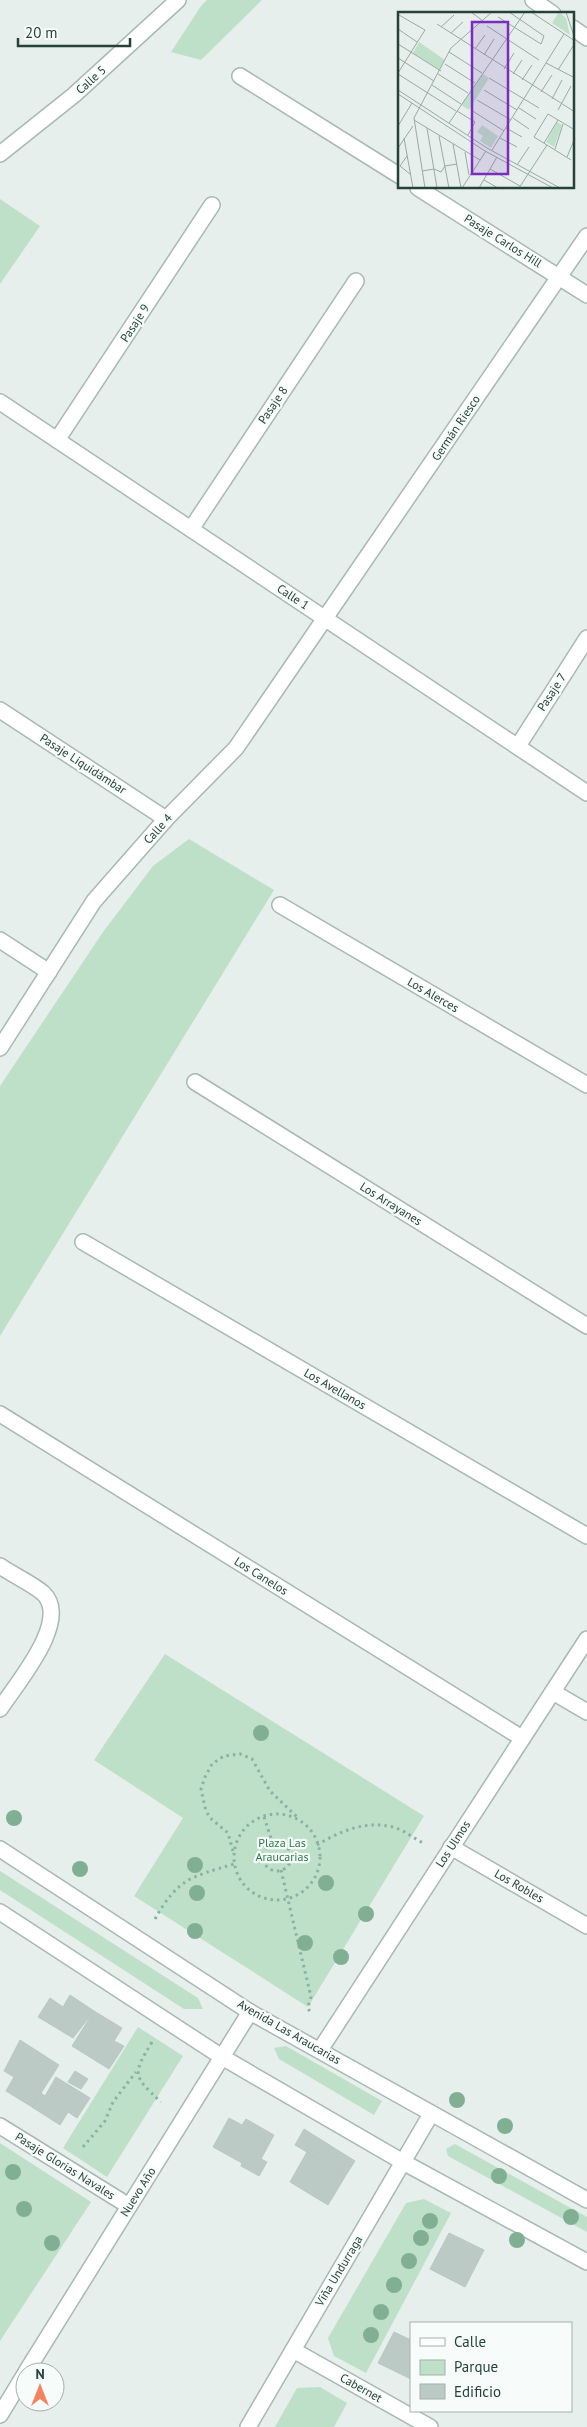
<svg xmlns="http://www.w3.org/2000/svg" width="587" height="2427" viewBox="0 0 587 2427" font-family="'PT Sans',sans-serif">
<rect width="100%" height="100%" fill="#e6efeb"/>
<g fill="#bfe0c8">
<polygon points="207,0 262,0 201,60 171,52 201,6"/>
<polygon points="0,199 40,226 0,284"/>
<polygon points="189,839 274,890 0,1336 0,1086 103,932 153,866"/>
<polygon points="165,1654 424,1816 308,2007 134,1896 183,1818 94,1760"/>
<polygon points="0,1871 198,1998 203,2009 184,2009 0,1890"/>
<polygon points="138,2027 183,2056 107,2177 63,2148"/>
<polygon points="286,2046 382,2101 374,2115 279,2059 274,2048"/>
<polygon points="0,2143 91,2202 0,2341"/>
<polygon points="455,2144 587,2217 587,2232 448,2156 446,2149"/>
<polygon points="424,2199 451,2213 366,2373 334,2356 328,2338 406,2203"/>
<polygon points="320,2387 347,2403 334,2427 275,2427 297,2388"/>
</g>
<g fill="#bbcac4" stroke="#b8c9c2">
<polygon points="70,1995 94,2011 73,2038 38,2017 50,1998 63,2007"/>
<polygon points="94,2011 122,2028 114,2041 124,2046 109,2069 72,2046"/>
<polygon points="20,2040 59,2065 32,2107 6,2091 14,2077 4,2071"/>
<polygon points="75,2071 88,2079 81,2089 68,2082"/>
<polygon points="56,2077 90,2098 77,2118 68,2112 60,2125 32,2107 41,2093 45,2096"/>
<polygon points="229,2118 242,2125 246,2119 274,2135 261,2159 267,2162 259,2176 241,2166 242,2163 213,2147"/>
<polygon points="304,2129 355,2161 346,2175 295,2145"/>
<polygon points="307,2152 346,2175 328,2205 290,2182"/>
<polygon points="449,2233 484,2250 465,2287 430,2269"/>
<polygon points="394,2332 411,2340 411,2379 378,2363"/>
</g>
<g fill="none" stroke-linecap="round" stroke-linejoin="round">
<defs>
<g id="minor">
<polyline points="533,0 553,14"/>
<polyline points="573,28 587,38"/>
<polyline points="240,76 400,176"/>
<polyline points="0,154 74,95 178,0"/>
<polyline points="418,188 587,295"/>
<polyline points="0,402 587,793"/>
<polyline points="57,440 212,205"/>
<polyline points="191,529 356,281"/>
<polyline points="0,710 166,819"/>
<polyline points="518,746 587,638"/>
<polyline points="280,905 587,1085"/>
<polyline points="0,940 49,972"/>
<polyline points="0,1048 94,901 166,819 236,748 587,236"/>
<polyline points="195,1082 587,1326"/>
<polyline points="83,1242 587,1536"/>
<polyline points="0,1414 522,1738"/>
<path d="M0 1566C13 1575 31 1583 43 1593 72 1620 16 1684 0 1709"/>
<polyline points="553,1692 587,1712"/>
<polyline points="451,1847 587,1926"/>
<polyline points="0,1849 250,2012 587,2200"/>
<polyline points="0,1912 222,2057 403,2162 587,2262"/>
<polyline points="320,2050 587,1639"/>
<polyline points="0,2126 129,2206"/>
<polyline points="293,2350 430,2427"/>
<polyline points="26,2372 250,2012"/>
<polyline points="0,2415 25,2374"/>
<polyline points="248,2427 431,2114"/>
</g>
</defs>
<use href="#minor" stroke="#a8b8b2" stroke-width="18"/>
<g stroke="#86b3a5" stroke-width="3" stroke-dasharray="2.5 4" stroke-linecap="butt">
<circle cx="277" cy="1857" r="43"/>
<polyline points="264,1817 273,1844"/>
<circle cx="277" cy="1857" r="14"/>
<path d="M317 1845C340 1831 368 1819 396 1828 405 1831 415 1839 423 1843"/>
<polyline points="233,1851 228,1833 209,1817 205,1807 201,1789 205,1777 212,1764 224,1756 240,1754 252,1759 270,1791 299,1819"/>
<polyline points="281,1870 311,1997 308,2007 310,2013"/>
<path d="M155 1919C178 1878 191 1877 234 1864"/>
<path d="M152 2042C132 2075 133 2076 161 2102"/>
<polyline points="83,2147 105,2121 113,2102 136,2072"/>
</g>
<use href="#minor" stroke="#fff" stroke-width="15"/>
</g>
<g fill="#80af93">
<circle cx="261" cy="1733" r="8"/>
<circle cx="14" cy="1818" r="8"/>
<circle cx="195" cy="1865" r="8"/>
<circle cx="80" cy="1869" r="8"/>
<circle cx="326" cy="1883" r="8"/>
<circle cx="197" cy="1893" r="8"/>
<circle cx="366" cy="1914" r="8"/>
<circle cx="195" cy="1931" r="8"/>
<circle cx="305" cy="1943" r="8"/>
<circle cx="341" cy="1957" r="8"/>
<circle cx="457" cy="2100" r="8"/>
<circle cx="505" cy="2126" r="8"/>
<circle cx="13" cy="2172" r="8"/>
<circle cx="499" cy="2176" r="8"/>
<circle cx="24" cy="2209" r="8"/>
<circle cx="571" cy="2217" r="8"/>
<circle cx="430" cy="2221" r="8"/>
<circle cx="421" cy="2238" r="8"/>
<circle cx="517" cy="2240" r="8"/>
<circle cx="52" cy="2243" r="8"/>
<circle cx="409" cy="2261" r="8"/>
<circle cx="394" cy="2285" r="8"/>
<circle cx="381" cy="2312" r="8"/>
<circle cx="371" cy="2335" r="8"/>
</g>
<g text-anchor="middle" stroke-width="4.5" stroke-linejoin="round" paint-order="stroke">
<g font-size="12" fill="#24423a" stroke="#f7fbf9">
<text transform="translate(91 80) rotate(-42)" y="4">Calle 5</text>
<text transform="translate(503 241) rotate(32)" y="4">Pasaje Carlos Hill</text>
<text transform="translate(135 323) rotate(-57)" y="4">Pasaje 9</text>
<text transform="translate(273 405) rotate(-56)" y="4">Pasaje 8</text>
<text transform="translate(456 428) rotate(-56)" y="4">Germán Riesco</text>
<text transform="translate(293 597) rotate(34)" y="4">Calle 1</text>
<text transform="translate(552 692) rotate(-57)" y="4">Pasaje 7</text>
<text transform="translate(83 764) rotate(33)" y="4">Pasaje Liquidámbar</text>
<text transform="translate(158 829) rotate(-48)" y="4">Calle 4</text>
<text transform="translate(433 995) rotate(30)" y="4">Los Alerces</text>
<text transform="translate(391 1204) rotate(32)" y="4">Los Arrayanes</text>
<text transform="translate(335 1389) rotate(30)" y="4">Los Avellanos</text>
<text transform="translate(261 1576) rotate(32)" y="4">Los Canelos</text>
<text transform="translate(453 1844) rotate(-57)" y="4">Los Ulmos</text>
<text transform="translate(519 1886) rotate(30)" y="4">Los Robles</text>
<text transform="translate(289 2032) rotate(30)" y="4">Avenida Las Araucarias</text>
<text transform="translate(65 2166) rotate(32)" y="4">Pasaje Glorias Navales</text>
<text transform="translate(138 2192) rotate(-58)" y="4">Nuevo Año</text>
<text transform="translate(339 2271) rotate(-59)" y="4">Viña Undurraga</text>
<text transform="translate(361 2388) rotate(29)" y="4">Cabernet</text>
</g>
<g font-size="12" fill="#2d7a4b" stroke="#f7fbf9">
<text x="282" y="1847">Plaza Las<tspan x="282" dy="14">Araucarias</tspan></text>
</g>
</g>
<g transform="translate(398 12)">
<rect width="176" height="176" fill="#e6efeb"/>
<path d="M161 0 168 6 172 23 154 11ZM21 30 47 48 41 57 15 41ZM85 62 91 66 71 98 63 93ZM159 110 164 113 156 135 148 130ZM84 113 100 124 93 136 82 129 85 124 79 120Z" fill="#bfe0c8"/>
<path fill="none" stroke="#98aaa4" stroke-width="1" d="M73 0 85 9M133 0 177 29M168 0 177 27M100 5 143 32 146 24 111 0M39 12 177 100M89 14 141 48M43 15 56 3M0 17 19 30M53 21 65 10M0 32 43 59M77 37 87 23M51 40 84 61M86 43 96 27M0 46 36 69M148 51 177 66M47 52 77 71M106 57 116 41M160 58 177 31M0 61 27 18 1 3M0 62 58 99M40 62 70 81M115 62 124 48M91 66 141 96M124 68 134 53M34 73 63 92M0 78 89 136 162 176M86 78 119 98M143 80 154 63M0 82 87 139 155 176M154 87 164 68M79 88 113 108M121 96 138 107M73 98 106 119M160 98 173 74M59 99 77 110 70 123M115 106 131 117M16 108 82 148M51 111 127 0M0 114 14 91M29 116 39 176M108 116 124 125M41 124 51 176M6 126 15 176M102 126 119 135M146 131 160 108M55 132 63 176M0 136 15 114M157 137 165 112M94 138 166 22M67 140 71 163M9 144 2 154 12 162M169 145 177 126M173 148 136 125 150 102 177 118M119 153 131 135M92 157 122 174M24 159 36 157 43 160 47 154 59 152M86 168 100 176M27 176 16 106 53 36 94 0M64 176 88 139M81 176 99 145M121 176 149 133"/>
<path fill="#7b2cbf" fill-opacity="0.15" stroke="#7b2cbf" stroke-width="2.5" d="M74 10H110V162H74Z"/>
<rect width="176" height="176" fill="none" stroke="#24423a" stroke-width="2.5"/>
</g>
<rect x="410" y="2322" width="162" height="90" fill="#f7fbf9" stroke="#a3b1ad"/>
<rect x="420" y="2338" width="25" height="8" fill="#ffffff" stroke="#a3b1ad"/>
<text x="454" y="2347" font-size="15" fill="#24423a">Calle</text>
<rect x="420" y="2360" width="25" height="15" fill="#bfe0c8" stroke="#a3b1ad"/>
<text x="454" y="2372" font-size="15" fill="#24423a">Parque</text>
<rect x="420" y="2384" width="25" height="15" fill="#bbcac4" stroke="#a3b1ad"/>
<text x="454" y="2397" font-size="15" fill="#24423a">Edificio</text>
<g transform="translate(40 2387)"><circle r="24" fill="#f7fbf9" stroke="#a3b1ad"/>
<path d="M0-4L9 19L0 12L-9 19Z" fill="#f4845f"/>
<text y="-8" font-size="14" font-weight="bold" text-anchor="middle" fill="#24423a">N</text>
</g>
<path d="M18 38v8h112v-8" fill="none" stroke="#24423a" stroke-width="2.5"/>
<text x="25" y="38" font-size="15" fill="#24423a" stroke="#f7fbf9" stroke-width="4" paint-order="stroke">20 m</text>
</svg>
